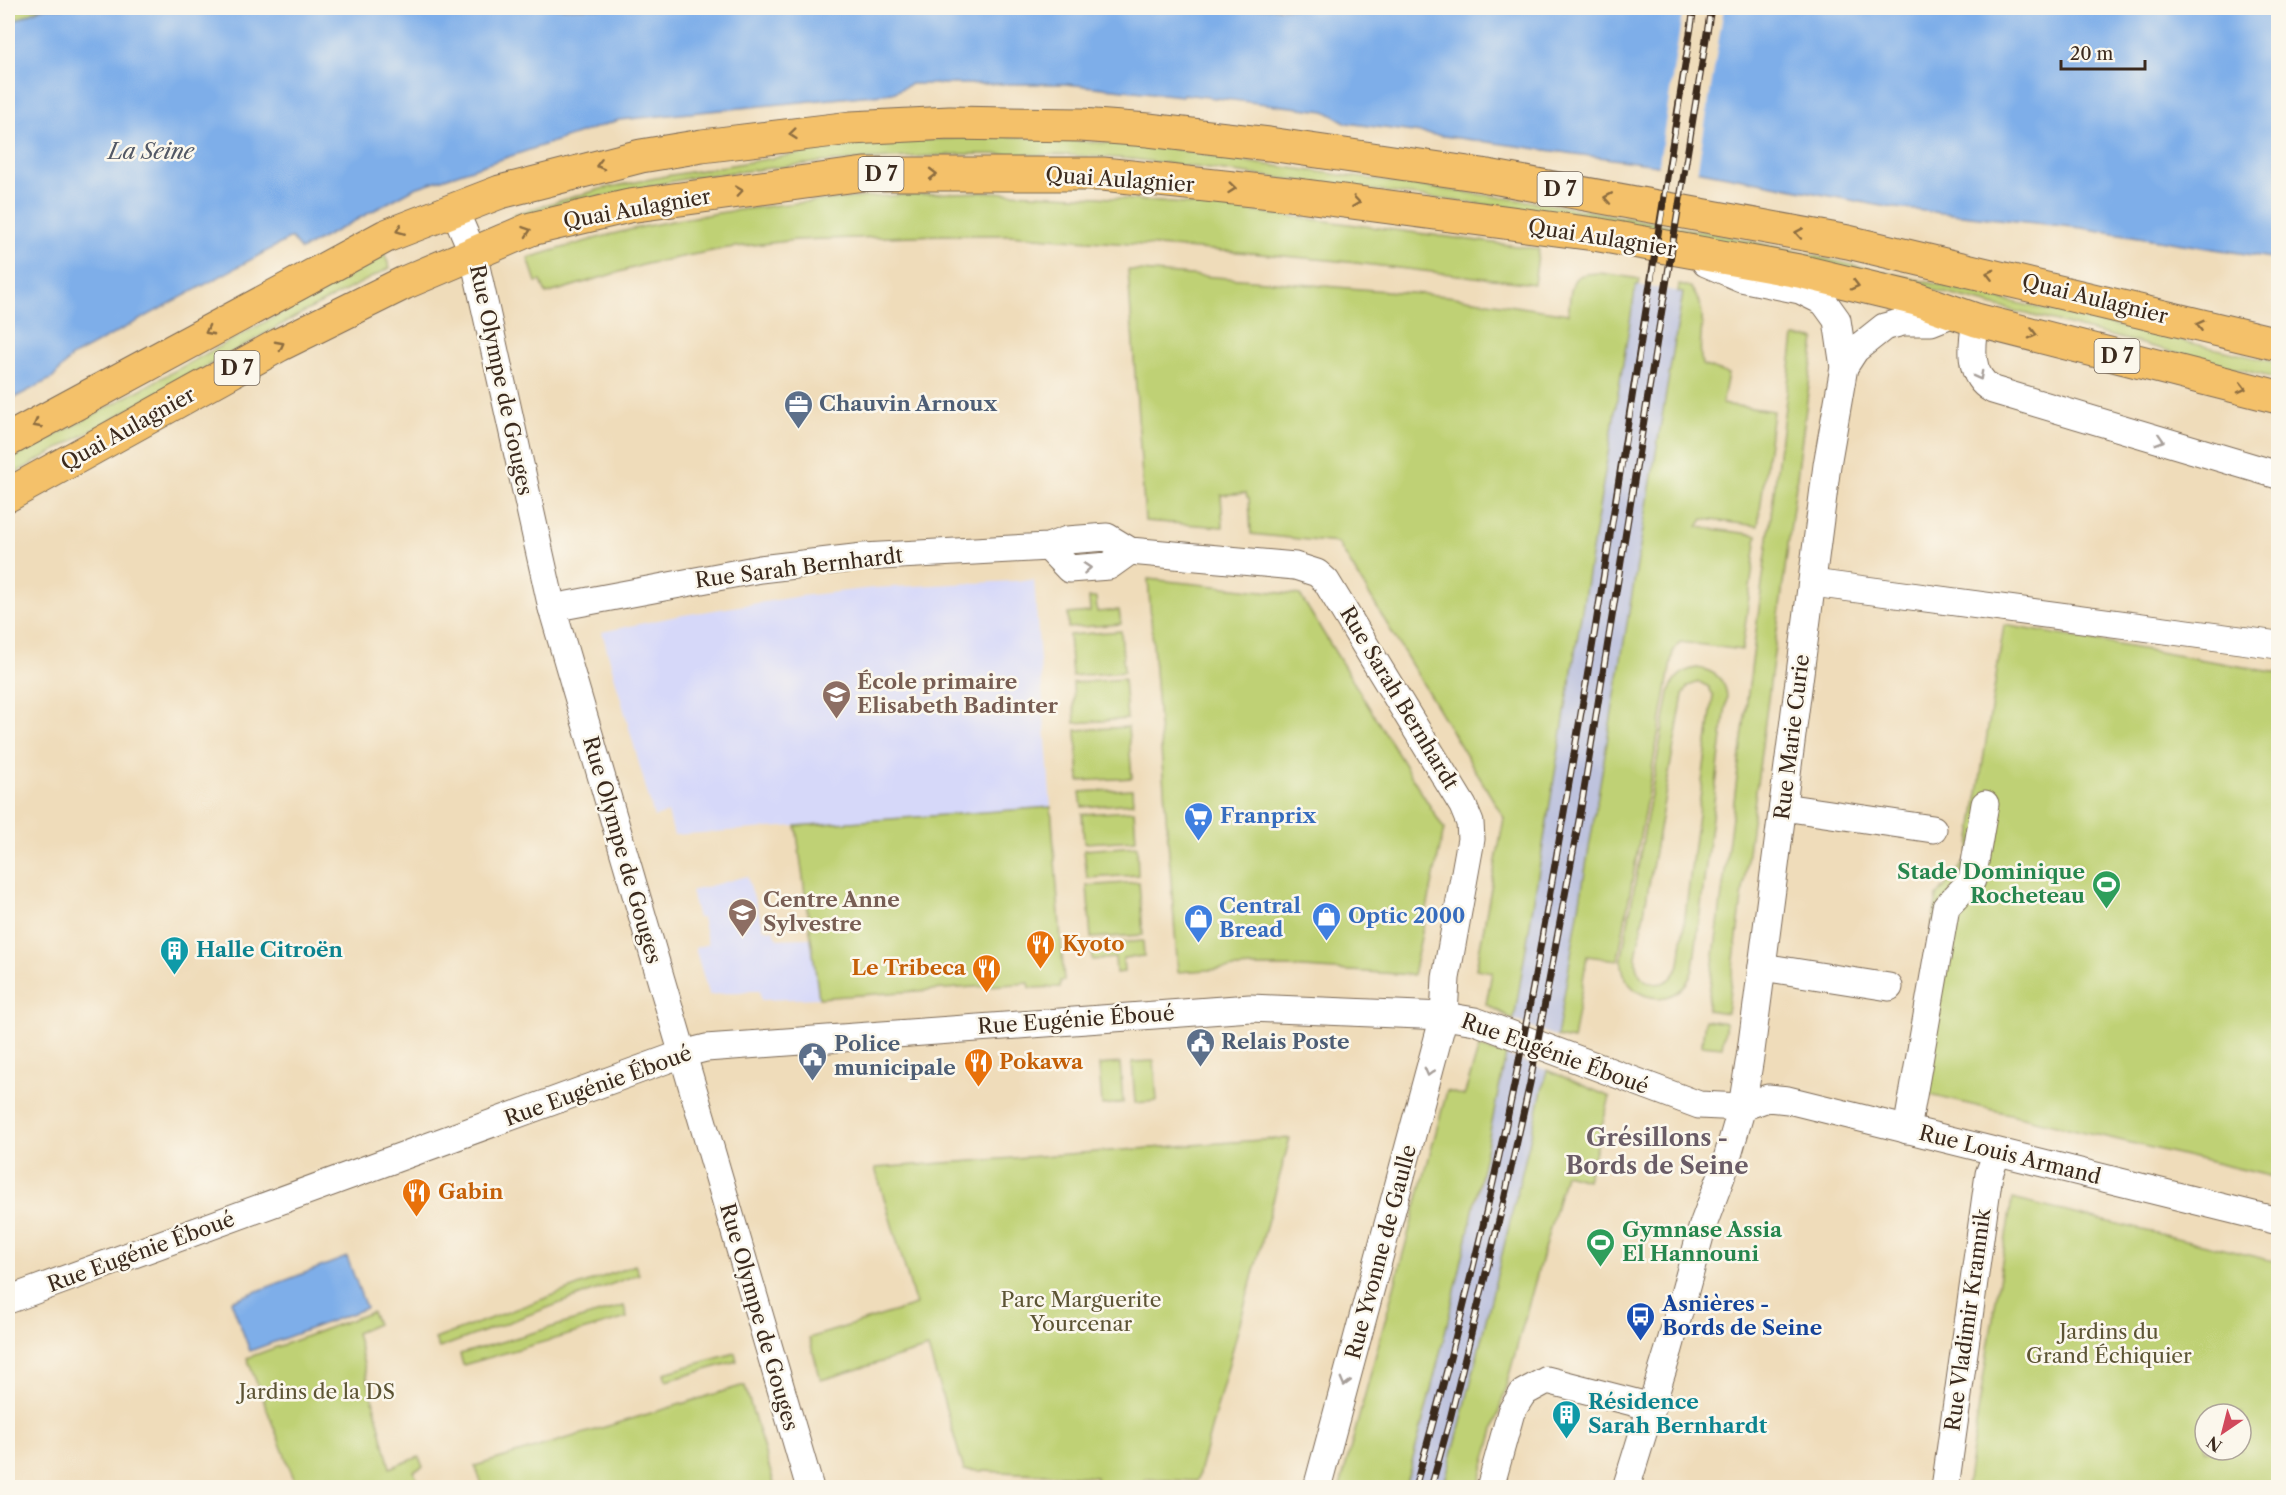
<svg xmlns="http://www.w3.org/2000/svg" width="2286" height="1495" viewBox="0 0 2286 1495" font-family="'Libre Caslon Text',serif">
<rect width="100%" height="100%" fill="#fbf7ec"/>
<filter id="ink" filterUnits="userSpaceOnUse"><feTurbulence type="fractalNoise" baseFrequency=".0167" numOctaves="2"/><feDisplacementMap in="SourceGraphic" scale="12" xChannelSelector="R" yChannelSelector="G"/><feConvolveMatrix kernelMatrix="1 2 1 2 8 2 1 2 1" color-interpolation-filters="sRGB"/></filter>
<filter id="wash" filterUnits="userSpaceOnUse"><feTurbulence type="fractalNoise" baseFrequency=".008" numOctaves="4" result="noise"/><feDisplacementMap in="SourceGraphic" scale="24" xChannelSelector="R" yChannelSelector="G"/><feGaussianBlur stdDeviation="1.35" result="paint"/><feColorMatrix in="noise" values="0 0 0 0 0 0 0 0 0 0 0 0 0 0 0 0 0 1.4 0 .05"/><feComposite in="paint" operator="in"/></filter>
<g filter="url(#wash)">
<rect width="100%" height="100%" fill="#efdcba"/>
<g fill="#d6d8f9">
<polygon points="1034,580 1051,807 674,835 668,813 654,817 602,632 677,616 801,596 874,588"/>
<polygon points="747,876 764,929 773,930 778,939 811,938 819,998 761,1000 760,990 709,995 695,948 708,944 702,918 698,918 691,891"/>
</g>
<g fill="#bec3de">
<polygon points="1636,285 1683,292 1557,1037 1514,1020"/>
<polygon points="1506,1055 1547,1070 1461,1422 1443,1487 1405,1488 1426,1413 1478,1194"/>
</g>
<g fill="#bfd174" stroke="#7d7e49" stroke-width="1.5" fill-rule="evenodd">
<polygon points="8,8 42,8 8,24"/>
<polygon points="1008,136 1165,147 1240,161 1549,204 1722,235 2278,363 2278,379 1906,283 1541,212 1132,159 1063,155 963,154 824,162 693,177 580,201 514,220 511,217 514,214 601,189 666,176 821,150 875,142"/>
<path d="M988 192 1098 197 1211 206 1539 249 1534 284 1339 261 1251 253 1009 235H942L796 240 727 248 646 264 546 294 541 281 536 282 528 258C567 247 607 234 647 226 759 202 874 195 988 192Z"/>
<polygon points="384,253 390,268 304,312 8,477 8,461 335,284"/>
<path d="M1128 270 1447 296 1568 314C1570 305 1569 290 1574 281 1582 266 1625 277 1640 279L1639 285H1636L1514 1020 1486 1004 1492 972 1476 969 1504 818 1338 543 1251 534 1249 498 1247 497 1246 493 1221 495 1223 527 1145 521Z"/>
<path d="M1679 285 1690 287C1713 315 1695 334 1702 365L1728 374 1722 404 1773 411 1758 526 1703 519 1698 527 1757 535 1742 650 1680 642 1673 651 1618 960 1587 956 1573 1040 1557 1037 1683 293 1678 292Z"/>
<polygon points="1794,337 1815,339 1727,1013 1707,1010"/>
<polygon points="1148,579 1300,595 1444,829 1413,975 1288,967 1252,967 1178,972"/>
<polygon points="1089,598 1096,598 1097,612 1119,610 1121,624 1068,628 1068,614 1090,612"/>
<polygon points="2004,625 2278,673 2278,1178 1905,1089 1937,896 1968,858"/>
<polygon points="1121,631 1124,672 1072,676 1069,635"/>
<path d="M1697 668C1714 670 1726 680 1727 697L1693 969C1681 1014 1618 1003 1622 956L1669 693C1673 679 1682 670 1697 668ZM1699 682 1709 687 1713 696 1679 964C1671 995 1633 987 1636 957L1683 695 1688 686Z"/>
<polygon points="1124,679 1127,719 1075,723 1073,683"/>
<polygon points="1128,727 1132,778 1079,781 1076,730"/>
<polygon points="1132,789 1133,803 1082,807 1080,792"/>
<polygon points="1051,807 1064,981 1060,981 1060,987 1030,988 1029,983 819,998 796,826"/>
<polygon points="1134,811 1136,840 1084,843 1082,814"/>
<polygon points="1137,846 1138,875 1087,878 1084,850"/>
<polygon points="1139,882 1143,935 1091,938 1087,886"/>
<polygon points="1143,941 1144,956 1123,958 1124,972 1116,973 1115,958 1092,960 1091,945"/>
<polygon points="1705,1020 1726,1023 1722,1047 1702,1045"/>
<path d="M1479 1047 1506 1055C1476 1200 1445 1345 1405 1487H1340L1447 1091 1464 1096Z"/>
<polygon points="1154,1061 1157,1101 1135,1103 1132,1062"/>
<polygon points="1120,1063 1123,1103 1102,1105 1099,1065"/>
<polygon points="1547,1070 1610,1097 1587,1180 1565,1174 1478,1487 1443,1488 1461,1422"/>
<polygon points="1290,1138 1197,1481 1146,1479 1144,1487 1095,1488 1096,1477 964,1470 928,1348 821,1380 809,1338 916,1305 875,1168"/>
<path d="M2012 1199 2278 1262V1487H1966ZM2205 1414H2241V1450H2205Z"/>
<polygon points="635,1265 639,1274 439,1348 435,1339"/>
<polygon points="624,1306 627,1318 463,1365 460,1354"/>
<polygon points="372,1312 377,1324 356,1333 390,1468 419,1457 423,1467 414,1471 420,1487 297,1487 247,1358"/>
<polygon points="735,1353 737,1361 666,1381 664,1373"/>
<polygon points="741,1386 745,1386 775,1487 483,1487 475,1466"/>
</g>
<g fill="#7eaee9" stroke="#5c6c84" stroke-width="1.5">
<polygon points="42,8 2278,8 2278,259 2082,228 1887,207 1701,171 1347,123 1325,111 1183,94 1182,96 1065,84 911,84 893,93 619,120 415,188 301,250 291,238 71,357 53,378 8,401 8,24"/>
<polygon points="347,1257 366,1308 250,1351 231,1301"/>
</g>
<polygon fill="#efdcba" points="1683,8 1724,8 1697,174 1658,169"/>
</g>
<g filter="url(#ink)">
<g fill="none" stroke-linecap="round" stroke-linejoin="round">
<defs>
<g id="minor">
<polyline points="454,209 473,253 552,608 810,1488"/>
<path d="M1976 320C1972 344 1967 376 1993 390L2278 475"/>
<polyline points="1844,367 1855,350 1884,327 1903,322 1931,322 1956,312"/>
<polyline points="1048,547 1069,569 1109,566 1130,551"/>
<polyline points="1813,583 2278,645"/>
<polyline points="552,608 760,569 863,557 1048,547 1067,540 1107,537 1130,551 1295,566 1317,573 1326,581 1463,806 1470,823 1471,839 1446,978 1444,1016 1317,1488"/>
<polyline points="1783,807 1933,829"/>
<polyline points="1762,967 1889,987"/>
<polyline points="1907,1130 1946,907 1972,880 1985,804"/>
<polyline points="8,1300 682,1054 706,1048 1250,1008 1444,1016 1475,1021 1699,1105 1742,1107 1768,1098 1788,1100 2278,1221"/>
<polyline points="1490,1488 1511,1412 1523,1393 1547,1380 1652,1407"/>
<polyline points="1626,1488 1669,1349 1703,1225 1724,1169 1742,1107 1751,1051 1827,465 1844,367 1837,320 1824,302 1800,290 1741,278 1706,263"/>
<polyline points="1945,1488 1989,1174 1997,1153"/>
</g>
<g id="major">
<polyline points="8,440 386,236 500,192 641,156 702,146 851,128 950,123 1081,125 1148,130 1269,144 1482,175 1848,242 2278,344"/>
<polyline points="8,495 279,345 404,283 531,229 629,206 864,174 1103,174 1298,195 1594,234 1799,271 1916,299 1976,320 2278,397"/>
</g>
</defs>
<use href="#minor" stroke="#7a6855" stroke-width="29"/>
<use href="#major" stroke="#7a6855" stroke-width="35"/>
<use href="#minor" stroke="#fff" stroke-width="27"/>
<use href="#major" stroke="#f4c16a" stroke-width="33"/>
<defs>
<g id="rail">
<path d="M1415 1488C1453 1352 1488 1214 1516 1076 1545 930 1569 783 1594 636 1628 426 1662 217 1694 8"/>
<polyline points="1431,1488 1450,1419 1504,1200 1530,1083 1579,820 1711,8"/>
</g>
</defs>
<use href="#rail" stroke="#3b2a1e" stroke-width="7"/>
<use href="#rail" stroke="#fbf7ec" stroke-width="4.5" stroke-dasharray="14" stroke-linecap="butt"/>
</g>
<defs><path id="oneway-chevron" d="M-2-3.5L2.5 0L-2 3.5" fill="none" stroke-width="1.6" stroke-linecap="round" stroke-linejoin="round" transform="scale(1.5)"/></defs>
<g stroke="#8e6e40">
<use href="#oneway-chevron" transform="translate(793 134) rotate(174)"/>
<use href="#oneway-chevron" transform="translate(600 165) rotate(166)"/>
<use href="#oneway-chevron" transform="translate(933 174)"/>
<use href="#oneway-chevron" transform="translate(1232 188) rotate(6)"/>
<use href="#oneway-chevron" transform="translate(739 191) rotate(-8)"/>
<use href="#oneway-chevron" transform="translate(1608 198) rotate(-170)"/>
<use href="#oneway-chevron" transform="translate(1356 202) rotate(8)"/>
<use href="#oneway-chevron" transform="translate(400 230) rotate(158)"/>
<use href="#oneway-chevron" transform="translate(527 231) rotate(-19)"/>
<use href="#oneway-chevron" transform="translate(1799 233) rotate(-170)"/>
<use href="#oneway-chevron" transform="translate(1990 274) rotate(-166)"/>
<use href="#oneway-chevron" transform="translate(1855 285) rotate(14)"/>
<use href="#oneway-chevron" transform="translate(2200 325) rotate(-166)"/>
<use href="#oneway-chevron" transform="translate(209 331) rotate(152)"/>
<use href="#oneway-chevron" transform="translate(2033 334) rotate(14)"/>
<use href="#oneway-chevron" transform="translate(280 345) rotate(-28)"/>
<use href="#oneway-chevron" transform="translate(2242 388) rotate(14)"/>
<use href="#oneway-chevron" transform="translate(37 424) rotate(152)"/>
</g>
<g stroke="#a79f9a">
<use href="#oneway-chevron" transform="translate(1979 376) rotate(62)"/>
<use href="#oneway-chevron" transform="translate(2160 440) rotate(17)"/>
<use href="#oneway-chevron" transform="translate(1087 568) rotate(-4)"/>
<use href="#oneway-chevron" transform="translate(1429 1072) rotate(105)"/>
<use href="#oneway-chevron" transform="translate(1345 1382) rotate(105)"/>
</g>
</g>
<defs>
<symbol id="office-pin" viewBox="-11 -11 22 30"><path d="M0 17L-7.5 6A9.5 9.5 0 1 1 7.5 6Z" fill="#5c6f8a" stroke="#fbf7ec"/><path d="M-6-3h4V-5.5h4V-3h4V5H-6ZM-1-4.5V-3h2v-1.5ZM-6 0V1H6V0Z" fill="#fff"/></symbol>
<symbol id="school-pin" viewBox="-11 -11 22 30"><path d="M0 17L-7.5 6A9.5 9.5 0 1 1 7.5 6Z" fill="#8d6e63" stroke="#fbf7ec"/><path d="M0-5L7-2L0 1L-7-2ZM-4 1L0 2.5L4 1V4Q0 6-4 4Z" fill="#fff"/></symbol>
<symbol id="supermarket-pin" viewBox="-11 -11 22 30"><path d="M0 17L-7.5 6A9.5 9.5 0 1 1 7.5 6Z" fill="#3f7fe0" stroke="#fbf7ec"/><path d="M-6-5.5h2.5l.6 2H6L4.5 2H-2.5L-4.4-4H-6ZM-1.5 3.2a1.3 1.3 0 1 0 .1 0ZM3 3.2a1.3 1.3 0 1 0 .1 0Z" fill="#fff"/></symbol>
<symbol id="stadium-pin" viewBox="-11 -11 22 30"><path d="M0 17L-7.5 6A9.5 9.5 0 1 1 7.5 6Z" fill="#2e9e5b" stroke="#fbf7ec"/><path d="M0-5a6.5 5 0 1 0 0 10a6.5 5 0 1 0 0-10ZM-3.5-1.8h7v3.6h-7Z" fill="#fff"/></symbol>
<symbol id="shop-pin" viewBox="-11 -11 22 30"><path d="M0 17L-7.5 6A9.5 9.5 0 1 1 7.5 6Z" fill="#3f7fe0" stroke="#fbf7ec"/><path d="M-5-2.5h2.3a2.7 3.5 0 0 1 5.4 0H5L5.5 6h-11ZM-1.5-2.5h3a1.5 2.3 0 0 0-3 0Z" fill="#fff"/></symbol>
<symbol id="restaurant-pin" viewBox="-11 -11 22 30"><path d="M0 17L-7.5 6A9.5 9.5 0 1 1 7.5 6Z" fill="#e8710a" stroke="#fbf7ec"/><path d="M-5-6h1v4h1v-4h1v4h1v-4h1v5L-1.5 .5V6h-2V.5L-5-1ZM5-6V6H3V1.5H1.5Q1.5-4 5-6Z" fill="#fff"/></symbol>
<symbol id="building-pin" viewBox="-11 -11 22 30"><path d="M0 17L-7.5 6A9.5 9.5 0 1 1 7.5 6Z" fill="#0f9aa8" stroke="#fbf7ec"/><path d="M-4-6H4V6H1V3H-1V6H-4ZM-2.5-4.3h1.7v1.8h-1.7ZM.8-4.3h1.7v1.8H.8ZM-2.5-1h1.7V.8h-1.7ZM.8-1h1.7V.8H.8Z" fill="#fff"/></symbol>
<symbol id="civic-pin" viewBox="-11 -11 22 30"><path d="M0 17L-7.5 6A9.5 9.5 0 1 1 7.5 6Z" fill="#5c6f8a" stroke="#fbf7ec"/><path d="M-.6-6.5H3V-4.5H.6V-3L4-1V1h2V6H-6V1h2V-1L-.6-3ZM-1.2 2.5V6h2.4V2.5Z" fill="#fff"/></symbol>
<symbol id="bus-pin" viewBox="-11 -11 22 30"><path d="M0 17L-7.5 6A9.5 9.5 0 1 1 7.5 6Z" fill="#1a4fb4" stroke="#fbf7ec"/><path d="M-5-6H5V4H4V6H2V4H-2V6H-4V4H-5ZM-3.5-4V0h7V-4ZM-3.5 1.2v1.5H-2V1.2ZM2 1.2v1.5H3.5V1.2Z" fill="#fff"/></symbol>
</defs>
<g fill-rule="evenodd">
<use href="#office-pin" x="782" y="388" width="33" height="45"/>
<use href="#school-pin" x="820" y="678" width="33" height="45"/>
<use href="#supermarket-pin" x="1182" y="800" width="33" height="45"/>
<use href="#stadium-pin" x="2090" y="868" width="33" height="45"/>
<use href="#school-pin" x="726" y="896" width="33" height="45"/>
<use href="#shop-pin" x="1310" y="900" width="33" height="45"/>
<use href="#shop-pin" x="1182" y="902" width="33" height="45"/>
<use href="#restaurant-pin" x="1024" y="928" width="33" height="45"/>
<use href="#building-pin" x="158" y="934" width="33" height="45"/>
<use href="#restaurant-pin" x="970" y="952" width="33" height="45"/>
<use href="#civic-pin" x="1184" y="1026" width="33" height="45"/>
<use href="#civic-pin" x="796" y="1040" width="33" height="45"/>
<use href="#restaurant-pin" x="962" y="1046" width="33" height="45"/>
<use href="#restaurant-pin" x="400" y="1176" width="33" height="45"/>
<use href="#stadium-pin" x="1584" y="1226" width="33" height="45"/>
<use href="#bus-pin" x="1624" y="1300" width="33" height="45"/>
<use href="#building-pin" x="1550" y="1398" width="33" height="45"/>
</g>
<g text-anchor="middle" stroke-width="5" stroke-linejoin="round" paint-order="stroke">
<g fill="#fbf7ec" stroke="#75685c" stroke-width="1.5">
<rect x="858.5" y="157" width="45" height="34" rx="4.5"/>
<rect x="1537.5" y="172" width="45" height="34" rx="4.5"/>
<rect x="2094.5" y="339" width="45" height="34" rx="4.5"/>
<rect x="214.5" y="351" width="45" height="34" rx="4.5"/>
</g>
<g font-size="20" font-weight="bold" fill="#3b2a1e">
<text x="881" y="181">D 7</text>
<text x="1560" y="196">D 7</text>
<text x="2117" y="363">D 7</text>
<text x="237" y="375">D 7</text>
</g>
<g font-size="21" fill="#3b2a1e" stroke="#fbf7ec">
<text transform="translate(1120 180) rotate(4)" y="7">Quai Aulagnier</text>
<text transform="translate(637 209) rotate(-10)" y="7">Quai Aulagnier</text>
<text transform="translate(1602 238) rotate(9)" y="7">Quai Aulagnier</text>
<text transform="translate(2095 299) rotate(14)" y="7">Quai Aulagnier</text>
<text transform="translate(501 380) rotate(78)" y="7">Rue Olympe de Gouges</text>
<text transform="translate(128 429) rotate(-29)" y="7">Quai Aulagnier</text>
<text transform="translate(799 568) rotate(-7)" y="7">Rue Sarah Bernhardt</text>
<text transform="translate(1399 698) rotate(59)" y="7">Rue Sarah Bernhardt</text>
<text transform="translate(1792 737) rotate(-83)" y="7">Rue Marie Curie</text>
<text transform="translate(622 850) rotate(74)" y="7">Rue Olympe de Gouges</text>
<text transform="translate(1076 1020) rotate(-4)" y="7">Rue Eugénie Éboué</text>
<text transform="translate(1555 1054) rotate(20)" y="7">Rue Eugénie Éboué</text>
<text transform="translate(598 1086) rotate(-20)" y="7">Rue Eugénie Éboué</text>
<text transform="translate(2010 1155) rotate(14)" y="7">Rue Louis Armand</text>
<text transform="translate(141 1252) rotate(-20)" y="7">Rue Eugénie Éboué</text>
<text transform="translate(1381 1252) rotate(-75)" y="7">Rue Yvonne de Gaulle</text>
<text transform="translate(759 1317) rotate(74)" y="7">Rue Olympe de Gouges</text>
<text transform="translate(1968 1320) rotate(-82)" y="7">Rue Vladimir Kramnik</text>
</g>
<g font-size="21" font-weight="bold" fill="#4e5e75" stroke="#fbf7ec" text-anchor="start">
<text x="819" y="411">Chauvin Arnoux</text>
<text x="1221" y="1049">Relais Poste</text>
<text x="834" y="1051">Police<tspan x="834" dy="24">municipale</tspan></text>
</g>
<g font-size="21" font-weight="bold" fill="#785e54" stroke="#fbf7ec" text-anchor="start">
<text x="857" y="689">École primaire<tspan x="857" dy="24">Elisabeth Badinter</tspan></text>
<text x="763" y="907">Centre Anne<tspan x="763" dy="24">Sylvestre</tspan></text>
</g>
<g font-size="21" font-weight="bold" fill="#366cbe" stroke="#fbf7ec" text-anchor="start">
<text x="1220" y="823">Franprix</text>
<text x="1219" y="913">Central<tspan x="1219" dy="24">Bread</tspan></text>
<text x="1348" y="923">Optic 2000</text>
</g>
<g font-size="21" font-weight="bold" fill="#27864d" stroke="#fbf7ec" text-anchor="end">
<text x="2085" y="879">Stade Dominique<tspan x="2085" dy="24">Rocheteau</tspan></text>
<text x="1622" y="1237" text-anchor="start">Gymnase Assia<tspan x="1622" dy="24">El Hannouni</tspan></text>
</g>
<g font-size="21" font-weight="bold" fill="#c56008" stroke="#fbf7ec" text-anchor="start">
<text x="1062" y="951">Kyoto</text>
<text x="966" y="975" text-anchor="end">Le Tribeca</text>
<text x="999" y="1069">Pokawa</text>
<text x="438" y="1199">Gabin</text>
</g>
<g font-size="21" font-weight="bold" fill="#0d838f" stroke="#fbf7ec" text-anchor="start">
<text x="196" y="957">Halle Citroën</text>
<text x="1588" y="1409">Résidence<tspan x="1588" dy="24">Sarah Bernhardt</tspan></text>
</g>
<g font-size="21" fill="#5c5434" stroke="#fbf7ec">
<text x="1081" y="1307">Parc Marguerite<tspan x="1081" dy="24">Yourcenar</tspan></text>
<text x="2109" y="1339">Jardins du<tspan x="2109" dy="24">Grand Échiquier</tspan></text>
<text x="317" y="1399">Jardins de la DS</text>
</g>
<g font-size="21" font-weight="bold" fill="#164399" stroke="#fbf7ec" text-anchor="start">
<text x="1662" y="1311">Asnières -<tspan x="1662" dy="24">Bords de Seine</tspan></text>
</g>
<g font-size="22" font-style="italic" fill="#525865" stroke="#fbf7ec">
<text x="151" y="159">La Seine</text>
</g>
<g font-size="24" font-weight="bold" fill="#6a5c66" stroke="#fbf7ec">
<text x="1657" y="1146">Grésillons -<tspan x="1657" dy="28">Bords de Seine</tspan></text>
</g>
</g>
<rect width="2286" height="1495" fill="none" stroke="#fbf7ec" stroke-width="30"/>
<g transform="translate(2223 1432) rotate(215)"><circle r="28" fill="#fbf7ec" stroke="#aea59a" stroke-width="1.5"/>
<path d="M0-4.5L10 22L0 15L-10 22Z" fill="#d1495b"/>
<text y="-9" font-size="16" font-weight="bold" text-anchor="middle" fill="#3b2a1e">N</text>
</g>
<path d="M2061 60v9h84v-9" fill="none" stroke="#3b2a1e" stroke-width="3"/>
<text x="2070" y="60" font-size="18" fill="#3b2a1e" stroke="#fbf7ec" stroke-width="4.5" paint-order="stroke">20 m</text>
</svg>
